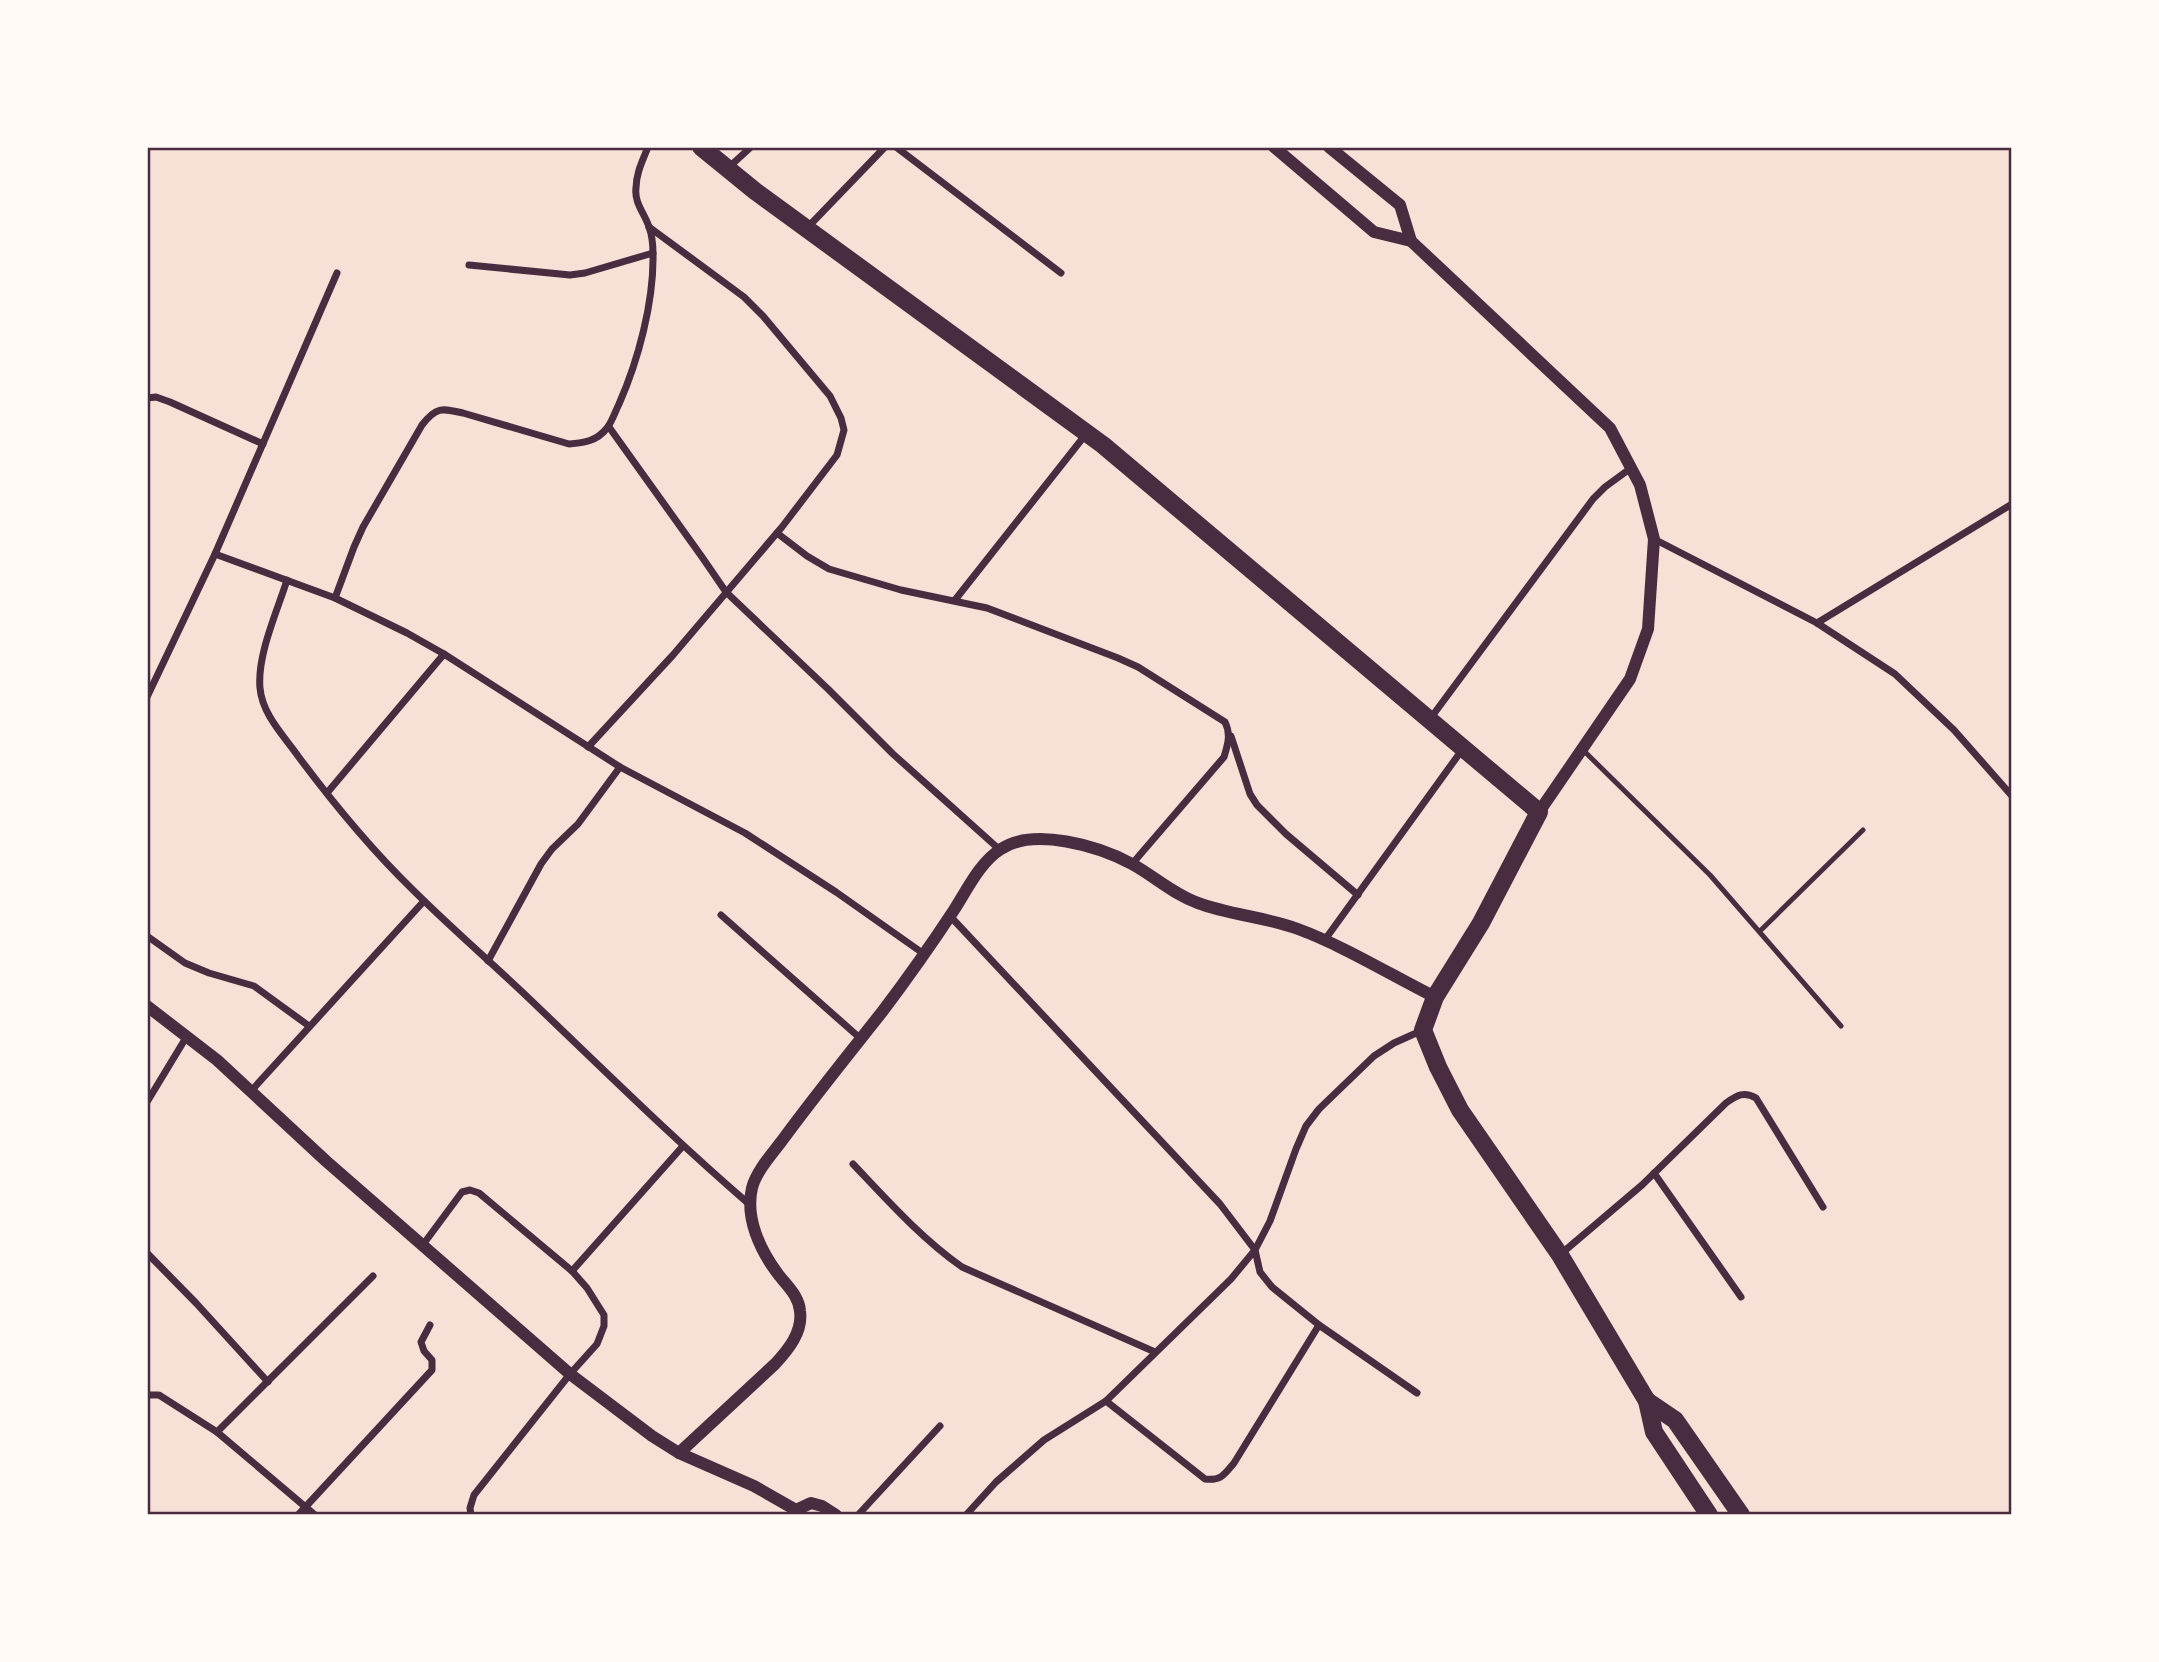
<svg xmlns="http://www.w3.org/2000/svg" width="2159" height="1662" viewBox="0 0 2159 1662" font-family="'PT Sans Narrow',sans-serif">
<rect width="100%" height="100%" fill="#f7e1d7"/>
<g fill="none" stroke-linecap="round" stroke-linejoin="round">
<g stroke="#4a2c40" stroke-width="5">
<polyline points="1583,750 1710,875 1841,1026"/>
<polyline points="1760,931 1863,830"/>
</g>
<g stroke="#4a2c40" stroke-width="7">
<polyline points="896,147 1061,273"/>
<polyline points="728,168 751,147"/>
<polyline points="807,228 885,147"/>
<polyline points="469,265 570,275 585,273 653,253"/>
<polyline points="147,398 156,397 170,402 263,444"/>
<polyline points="609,427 702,557 726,592 828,689 893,754 1000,850"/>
<path d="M777 533 807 556 829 569 901 590 987 608 1118 658 1138 667 1225 722C1231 734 1228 744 1224 757L1132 864"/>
<polyline points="1654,539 1817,623 1895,674 1954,730 2012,796"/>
<polyline points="215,554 335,598 407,633 444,654 620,767 745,833 836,892 924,954"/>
<path d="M287 580C277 612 257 655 260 688 262 714 284 736 298 756 333 803 371 849 412 889 453 930 498 968 540 1009 609 1075 677 1142 749 1204"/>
<path d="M335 598 354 547 363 527 422 425C436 407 441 408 463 413L569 444C584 443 597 441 607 428 612 422 615 412 619 404 638 361 654 302 653 254 653 246 652 235 649 227 645 214 634 203 636 188 636 173 643 160 648 147"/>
<polyline points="955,600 1086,434"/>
<polyline points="1817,623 2012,504"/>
<polyline points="147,697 215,554 337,273"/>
<polyline points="1430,719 1593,499 1605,487 1631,468"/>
<polyline points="1231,736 1250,794 1257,805 1286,834 1358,895"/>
<polyline points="588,747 673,655 782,527 837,455 844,430 841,418 830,396 763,316 744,297 649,227"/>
<polyline points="327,793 444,654"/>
<polyline points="721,915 861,1039"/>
<polyline points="950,916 1220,1204 1255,1250 1260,1272 1272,1287 1319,1325 1417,1393"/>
<polyline points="147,936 185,963 209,973 254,986 309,1026"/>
<polyline points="1324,941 1462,750"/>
<polyline points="488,961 541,864 552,849 578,824 620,767"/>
<polyline points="252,1090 424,901"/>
<polyline points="147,1102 187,1036"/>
<path d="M853 1164C888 1201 921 1238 962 1267L1155 1352"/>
<polyline points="1654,1173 1741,1297"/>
<polyline points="422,1246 462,1192 470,1190 479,1193 572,1271 587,1288 604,1315 604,1326 597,1344 570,1374 474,1495 470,1508 471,1515"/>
<polyline points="147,1253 196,1303 268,1382"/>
<path d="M1562 1253 1642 1185 1726 1103C1737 1095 1744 1091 1756 1098L1823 1207"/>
<polyline points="572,1271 683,1146"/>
<polyline points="147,1395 159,1395 217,1432 315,1515"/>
<path d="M1106 1401 1205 1479C1221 1481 1224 1475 1234 1463L1319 1325"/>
<polyline points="217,1432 373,1276"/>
<polyline points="298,1515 432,1370 432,1360 424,1351 421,1342 430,1325"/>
<polyline points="858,1515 940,1426"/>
<polyline points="966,1515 996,1482 1044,1440 1106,1401 1231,1279 1255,1250 1270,1221 1296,1149 1306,1126 1319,1109 1374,1056 1394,1043 1423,1030"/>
</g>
<g stroke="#4a2c40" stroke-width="12">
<polyline points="1274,147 1374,232 1411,241"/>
<polyline points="1329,147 1400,205 1411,241 1610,428 1640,485 1654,539 1648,629 1630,679 1539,812"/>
<polyline points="147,1006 217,1060 326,1161 570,1374 652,1436 679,1453 754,1486 796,1510 811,1503 822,1506 836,1515"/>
<path d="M679 1453 775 1364C788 1350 803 1332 800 1311 799 1296 787 1286 778 1274 760 1250 745 1218 752 1188 756 1172 771 1155 781 1142 813 1098 848 1055 882 1012 907 979 931 945 954 910 967 890 980 862 1001 849 1034 827 1099 846 1132 864 1154 876 1173 894 1198 903 1230 915 1266 917 1298 929 1344 946 1391 975 1435 997"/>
</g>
<g stroke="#4a2c40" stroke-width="18">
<polyline points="701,147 755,191 1103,445 1539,812 1481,923 1435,997 1423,1030 1438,1067 1460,1110 1560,1255 1647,1401 1654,1432 1709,1515"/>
<polyline points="1647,1401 1675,1420 1741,1515"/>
</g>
</g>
<rect width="2159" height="1662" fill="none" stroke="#fffaf5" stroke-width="298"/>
<rect x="149" y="149" width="1861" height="1364" fill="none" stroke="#4a2c40" stroke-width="2.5"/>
</svg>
